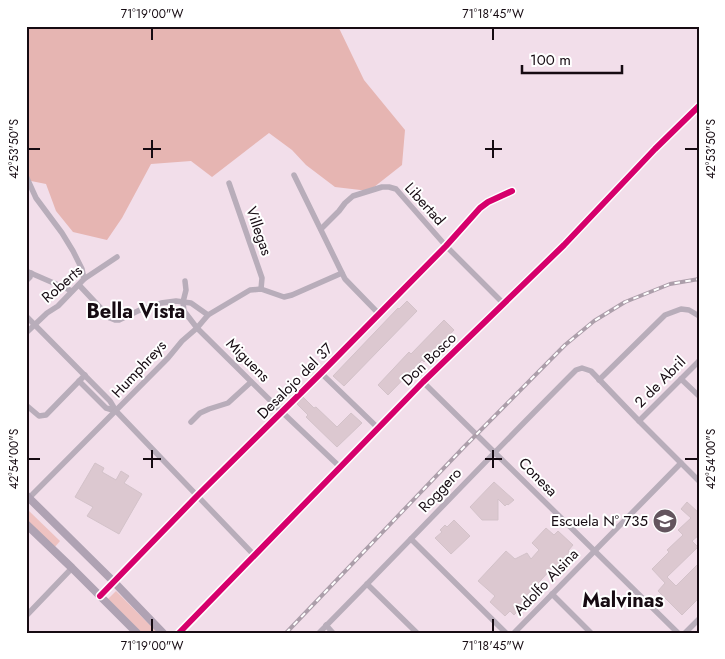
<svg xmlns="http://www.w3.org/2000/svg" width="725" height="659" viewBox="0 0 725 659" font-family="Jost,sans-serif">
<rect width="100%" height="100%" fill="#f2deea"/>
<g fill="#eec2c1">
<polygon points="29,511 60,541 54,548 26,521 26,515"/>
<polygon points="116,591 158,633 142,633 108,599"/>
</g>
<polygon fill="#e6b5b2" points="26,26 338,26 364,80 405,130 402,165 369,191 335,187 306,165 292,150 269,133 212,177 191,161 151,164 122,218 107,240 73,232 56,211 46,184 26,180"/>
<g fill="#dcc8d0" stroke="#d3c2c9">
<polygon points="407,301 417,311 344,386 333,376 398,308 399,309"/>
<polygon points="444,320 454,330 424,362 422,360 388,395 378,385 409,352 411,354"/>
<polygon points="303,397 314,408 316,407 337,427 351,413 362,423 337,447 306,417 308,415 297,404"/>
<polygon points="95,463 104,468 102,472 116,480 121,471 129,476 124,483 142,494 119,534 87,516 93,507 75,497"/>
<polygon points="494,482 514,500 508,505 507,504 505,506 498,499 498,520 482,520 470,507"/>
<polygon points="687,502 699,513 699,535 692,541 698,547 667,577 676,586 699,563 699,598 682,615 658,591 665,583 652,569 669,552 667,550 683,535 678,530 691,518 681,509"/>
<polygon points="454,520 470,536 451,554 435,538 442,532 440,530 445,525 447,527"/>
<polygon points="546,528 554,535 558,531 573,545 568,551 572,554 558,568 555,565 525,597 528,600 514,615 510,611 505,616 490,602 495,596 478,581 506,551 515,559 527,553 531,559 539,550 532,543"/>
</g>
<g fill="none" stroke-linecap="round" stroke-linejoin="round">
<g stroke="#b8adba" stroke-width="5.5">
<polyline points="294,175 342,273 345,279 379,314"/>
<polyline points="26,176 36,198 62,233 73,251 82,269 84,279"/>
<polyline points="229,183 262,278 261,289"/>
<polyline points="321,229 339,211 345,203 353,196 382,187 389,187 396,189 446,246 504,304"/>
<polyline points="26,271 72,291"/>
<polyline points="26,281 30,277 31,273"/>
<polyline points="185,281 186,290 183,302 184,311 197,328 282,412 340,467"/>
<polyline points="79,285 110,318 115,320 119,320 142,309 161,303 176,301 191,303 208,315"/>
<polyline points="26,316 110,401 116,411 106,408 79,381"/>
<polyline points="26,333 47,313 58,306 84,279 117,257"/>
<polyline points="321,373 378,428"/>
<polyline points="681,379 699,396"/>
<polyline points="599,380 665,315 681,309 689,310 699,316"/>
<polyline points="423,382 678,633"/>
<polyline points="26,405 39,416 46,415 85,375"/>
<polyline points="116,411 254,555"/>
<polyline points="639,421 699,361"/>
<polyline points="191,422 200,413 209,409 228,403 251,382"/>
<polyline points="26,501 168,358 182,341 197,328 208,315 250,290 261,289 284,297 292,295 342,273"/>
<polyline points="411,539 506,633"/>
<polyline points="367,584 417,633"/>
<polyline points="552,594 591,633"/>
<polyline points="100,596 198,495 321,373 446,246 480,208 488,202 512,191"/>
<polyline points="26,616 72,568"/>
<polyline points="326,625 333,633"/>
<path d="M319 633C405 546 489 457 576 370L582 368 591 371 639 421 699 481"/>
<polyline points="514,633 681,463"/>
<polyline points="685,633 699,619"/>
</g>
<g stroke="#afa2b3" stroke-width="8">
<polyline points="26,495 114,582 163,633"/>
<polyline points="26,524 72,568 137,633"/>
<polyline points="179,633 423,382 564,245 655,149 699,106"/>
</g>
<defs>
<polyline id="rail" points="286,633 463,448 565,345 594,321 625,302 670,284 699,279"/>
</defs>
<use href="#rail" stroke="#ac9eaa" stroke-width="4"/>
<use href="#rail" stroke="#fff" stroke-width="2" stroke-dasharray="5.5" stroke-linecap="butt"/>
<defs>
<g id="cycleway">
<polyline points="100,596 198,495 321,373 446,246 480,208 488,202 512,191"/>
<polyline points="179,633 423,382 564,245 655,149 699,106"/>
</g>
</defs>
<use href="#cycleway" stroke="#fff" stroke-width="9"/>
<use href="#cycleway" stroke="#d6006c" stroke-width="6"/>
</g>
<path fill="none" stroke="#160b12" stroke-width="2" d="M152 28V40M493 28V40M152 140V158M493 140V158M28 149H40M143 149H161M485 149H502M685 149H698M152 450V468M493 450V468M28 459H40M143 459H161M485 459H502M685 459H698M152 619V632M493 619V632"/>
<defs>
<symbol id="school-disc" viewBox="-11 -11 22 22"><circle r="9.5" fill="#63555e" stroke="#fff"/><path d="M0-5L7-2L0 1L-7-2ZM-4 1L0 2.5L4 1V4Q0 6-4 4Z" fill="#fff"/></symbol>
</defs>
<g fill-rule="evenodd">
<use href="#school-disc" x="651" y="507" width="28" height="28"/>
</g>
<g text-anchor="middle" stroke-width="4" stroke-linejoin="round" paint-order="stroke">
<g font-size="15" fill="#160b12" stroke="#fff">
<text transform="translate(425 204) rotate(48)" y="5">Libertad</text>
<text transform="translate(259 231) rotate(71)" y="5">Villegas</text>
<text transform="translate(62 284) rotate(-41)" y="5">Roberts</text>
<text transform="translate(429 359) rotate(-44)" y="5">Don Bosco</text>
<text transform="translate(248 360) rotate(45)" y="5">Miguens</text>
<text transform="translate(139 369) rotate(-47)" y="5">Humphreys</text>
<text transform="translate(295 381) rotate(-45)" y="5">Desalojo del 37</text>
<text transform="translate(660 382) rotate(-45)" y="5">2 de Abril</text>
<text transform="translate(538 477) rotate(45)" y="5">Conesa</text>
<text transform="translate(440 490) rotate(-47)" y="5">Roggero</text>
<text transform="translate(546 582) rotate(-46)" y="5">Adolfo Alsina</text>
</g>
<g font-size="15" fill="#160b12" stroke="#fff" text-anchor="end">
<text x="648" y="526">Escuela N° 735</text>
</g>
<g font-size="20" font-weight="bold" fill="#160b12" stroke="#fff">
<text x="136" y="318">Bella Vista</text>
<text x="623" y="607">Malvinas</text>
</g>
</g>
<rect width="725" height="659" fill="none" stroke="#ffffff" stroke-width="55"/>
<path d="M522 65v8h100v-8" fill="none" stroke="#160b12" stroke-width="2.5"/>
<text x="530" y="65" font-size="15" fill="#160b12" stroke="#ffffff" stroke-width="4" paint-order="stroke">100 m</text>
<rect x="28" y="28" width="670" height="604" fill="none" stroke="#160b12" stroke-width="2"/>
<g font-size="12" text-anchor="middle" fill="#160b12">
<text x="152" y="18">71°19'00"W</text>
<text x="493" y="18">71°18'45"W</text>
<text transform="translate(14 149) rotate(-90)" y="4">42°53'50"S</text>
<text transform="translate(711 149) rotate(-90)" y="4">42°53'50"S</text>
<text transform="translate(14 459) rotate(-90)" y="4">42°54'00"S</text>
<text transform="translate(711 459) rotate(-90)" y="4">42°54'00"S</text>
<text x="152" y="650">71°19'00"W</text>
<text x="493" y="650">71°18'45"W</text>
</g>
</svg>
